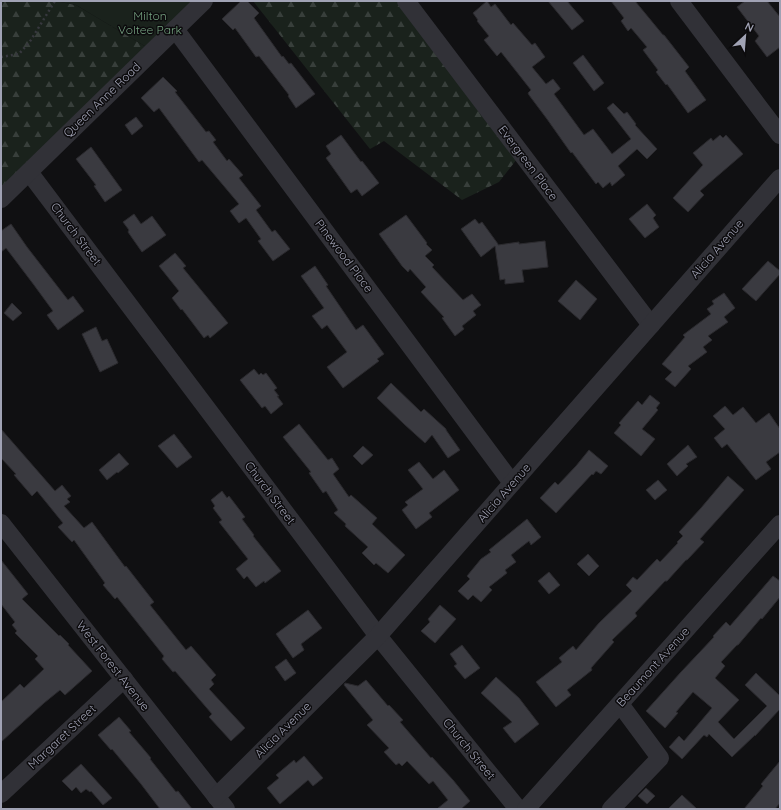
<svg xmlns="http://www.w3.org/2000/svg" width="781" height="810" viewBox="0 0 781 810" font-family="Quicksand,sans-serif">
<defs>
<pattern id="forest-firs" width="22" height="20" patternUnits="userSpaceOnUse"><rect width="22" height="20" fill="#1a221c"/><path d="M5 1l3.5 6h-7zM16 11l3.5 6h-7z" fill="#383f3b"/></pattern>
</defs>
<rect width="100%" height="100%" fill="#101012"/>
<g fill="url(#forest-firs)">
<polygon points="1,1 55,1 76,5 153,51 1,199"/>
<polygon points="253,1 406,1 521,154 499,182 462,200 384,141 370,149"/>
</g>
<polygon fill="#1a221c" points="55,1 204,1 153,51 76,5"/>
<g fill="#3a3a40" stroke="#2b2a2e">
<polygon points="241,1 247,1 259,13 254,18 282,57 283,56 289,64 291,63 315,94 296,108 288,96 289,95 259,56 256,57 235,28 233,30 222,19"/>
<polygon points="487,1 491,7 495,4 511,25 513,23 532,45 535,43 545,57 532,67 546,84 553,79 560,88 560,89 554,94 584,135 593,129 612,154 631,139 607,108 613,103 624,114 627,112 636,124 635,125 657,149 647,159 637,149 618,166 625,175 612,186 610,182 603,188 598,182 596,184 572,152 571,153 547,119 529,95 528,93 531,90 501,52 497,56 484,40 489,36 477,21 478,20 473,13"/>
<polygon points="548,1 567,1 584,21 572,30"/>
<polygon points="611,1 635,1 663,35 664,35 689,67 685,71 706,100 688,113 667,84 666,85 656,72 658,70 643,50 647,47 631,28 628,31 621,21 624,18"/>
<polygon points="745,1 767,1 780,17 780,47 767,57 755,41 759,36 737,7"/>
<polygon points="583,55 604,83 594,91 573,63"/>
<polygon points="163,77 177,91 175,92 206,132 209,131 216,140 213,142 227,161 229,159 243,175 239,178 261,206 256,210 272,232 275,230 290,249 273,261 258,241 261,239 246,218 239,223 230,211 239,204 202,160 199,162 159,108 154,112 141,98"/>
<polygon points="136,117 143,126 132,135 125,125"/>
<polygon points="341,135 361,162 362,161 379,183 362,196 357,189 351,193 326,158 331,154 326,146"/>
<polygon points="720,135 723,138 726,135 743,154 700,191 704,195 688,212 673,198 703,165 693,153 711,138 713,141"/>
<polygon points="91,147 122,190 105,202 94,186 96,185 76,159"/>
<polygon points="647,204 656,215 653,218 659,227 645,238 629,219"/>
<polygon points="134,214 141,224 152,216 166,235 142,252 128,232 129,230 123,222"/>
<polygon points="406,215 427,243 426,244 432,250 425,256 434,265 432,267 463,300 472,294 481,305 473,311 476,315 462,326 464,329 455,336 442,318 444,317 421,292 426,287 410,269 408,272 402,266 379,234"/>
<polygon points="475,219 479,224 482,222 498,244 498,245 519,242 519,244 545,241 548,267 522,270 524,282 505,284 505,279 500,280 495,246 481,257 461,229"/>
<polygon points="11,224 27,247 68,300 73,296 84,311 58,330 47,315 53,311 34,285 6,248 1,252 1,231"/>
<polygon points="175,253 186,266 183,268 228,323 210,338 208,335 204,338 182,309 181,310 172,298 179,291 159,266"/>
<polygon points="768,261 780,271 780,274 756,301 742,289"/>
<polygon points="315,266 328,285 326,286 356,330 363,325 384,354 377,359 379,361 343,388 327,367 347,352 327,325 322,329 312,316 324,308 301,276"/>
<polygon points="576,280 597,299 580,320 558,301"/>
<polygon points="724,293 735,308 724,317 728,322 708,336 712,340 703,347 707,352 688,366 691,369 675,387 665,379 672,372 662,364 685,337 683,335 711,314 707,309 714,304 712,301"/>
<polygon points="12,303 22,313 13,321 4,313"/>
<polygon points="96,327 102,341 107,339 118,363 100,372 82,334"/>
<polygon points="254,369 259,375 261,373 263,375 266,373 277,388 274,390 279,396 277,396 283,404 271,414 265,406 262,408 240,380"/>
<polygon points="391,383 421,412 424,409 446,429 446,430 460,450 448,458 432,435 425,443 404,424 377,398"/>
<polygon points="650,395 660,403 656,408 658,410 642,429 655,439 641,456 614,433 621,425 619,423 638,401 642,405"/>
<polygon points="725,406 733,415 743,407 756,423 769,413 780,429 780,452 766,462 771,469 756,480 727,444 722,448 714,438 725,429 713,416"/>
<polygon points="299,424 328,460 332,458 339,469 333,474 349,497 351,495 377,518 372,524 405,555 388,573 376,563 374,565 362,553 368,547 345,526 346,524 334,513 338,510 326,491 323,493 309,473 311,472 283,437"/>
<polygon points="1,429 55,491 62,485 71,496 67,499 70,502 64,506 84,528 92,522 125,567 126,566 154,602 150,605 186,650 191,646 216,675 211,680 214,684 209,689 245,728 231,741 209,717 212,714 175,671 173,672 162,659 164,656 117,597 115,599 103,585 105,583 74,540 72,542 58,527 63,523 37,491 32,496 14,475 16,474 1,458"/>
<polygon points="174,434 192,457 177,468 158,446"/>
<polygon points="688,445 697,457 686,464 688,466 677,476 667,464"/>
<polygon points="363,446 373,455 362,465 353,456"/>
<polygon points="589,450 608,466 601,474 596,471 593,475 592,474 556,513 540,498 555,482 558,485 576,466"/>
<polygon points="119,453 129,464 118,473 117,472 107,480 99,470"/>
<polygon points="419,462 433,479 444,470 459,490 429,513 432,517 416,529 402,510 408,505 405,502 423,489 408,470"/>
<polygon points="728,476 744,490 700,539 704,542 687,560 686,560 667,581 665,581 635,613 637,616 612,640 614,642 591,668 592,670 567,690 571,695 556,707 536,682 562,662 559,658 573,646 576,650 599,623 632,591 626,585 633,577 637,580 657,559 660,562 678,543 677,542 683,536 679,532 701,508"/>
<polygon points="658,480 667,490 655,500 646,490"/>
<polygon points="222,491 227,498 229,496 245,517 242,519 254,535 253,536 281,571 265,583 264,581 256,587 247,576 244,579 236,569 248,559 219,522 222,520 213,508 215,506 211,500"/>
<polygon points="527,519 541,537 531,545 529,541 511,555 516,562 505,570 507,573 489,587 492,590 481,602 473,595 468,600 458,591 470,579 467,576 481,559 491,552 489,550"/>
<polygon points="588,554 599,566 589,576 577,564"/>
<polygon points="1,560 28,594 22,599 59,636 60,635 69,644 68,645 92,671 65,695 60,690 44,703 1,742 1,702 20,684 24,688 44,669 35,659 38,656 15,633 17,631 12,625 15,622 1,604"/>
<polygon points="549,572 560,585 549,594 538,581"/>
<polygon points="773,576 780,581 780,597 762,619 761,618 738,645 737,645 721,662 725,666 715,678 739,700 718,722 734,739 767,706 745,685 756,673 780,696 780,709 755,736 755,735 732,757 709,734 707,737 704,735 682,759 669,747 679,736 684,741 712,708 693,692 676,712 678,713 665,728 646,711 681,672 714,637 713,636 726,622 730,626"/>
<polygon points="440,605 456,619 435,643 421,631 430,622 428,619"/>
<polygon points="308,610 322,628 301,644 304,650 293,658 276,634"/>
<polygon points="462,645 480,668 465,679 454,666 457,664 450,654"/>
<polygon points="286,659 296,673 285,681 275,667"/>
<polygon points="496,677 519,698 539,724 515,743 503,728 512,722 481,693"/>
<polygon points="366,680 388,706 389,705 403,720 400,722 431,758 432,757 453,780 470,801 461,809 437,809 448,800 433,781 429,784 407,761 402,766 399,763 396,765 384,752 389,748 367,725 373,720 344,685 345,683 358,686"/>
<polygon points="119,717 131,731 129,732 151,758 150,759 176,792 178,791 192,809 160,809 141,784 112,749 111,750 98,735"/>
<polygon points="304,756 323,778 313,786 308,780 280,804 267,788 279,778 276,775 294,760 296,763"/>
<polygon points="780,761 780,803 775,809 744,809 763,786 761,784"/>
<polygon points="81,764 112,798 103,805 91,791 90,792 86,789 81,793 76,787 72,791 62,781"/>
<polygon points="646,788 655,796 647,804 638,796"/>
<polygon points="682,795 697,809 668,809"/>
</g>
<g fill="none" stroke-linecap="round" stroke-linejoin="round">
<polyline stroke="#37383e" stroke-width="2.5" stroke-dasharray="2 3" stroke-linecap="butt" points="1,57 19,54 31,40 55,1"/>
<g stroke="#313137" stroke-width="18">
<polyline points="406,1 651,325"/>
<polyline points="679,1 780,135"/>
<polyline points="175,29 512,483"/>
<polyline points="29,172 378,636 518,809"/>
<polyline points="1,199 204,1"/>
<polyline points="1,523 226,809"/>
<polyline points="1,794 124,679"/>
<polyline points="216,797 378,636 780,178"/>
<polyline points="526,809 780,524"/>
<polyline points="611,809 660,758 620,704"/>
</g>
</g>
<g text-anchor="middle" stroke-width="3" stroke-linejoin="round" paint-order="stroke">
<g font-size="12" fill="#75a180" stroke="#0c0b0d">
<text x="150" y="20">Milton<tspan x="150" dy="14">Voltee Park</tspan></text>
</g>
<g font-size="12" fill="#a0a2b4" stroke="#0c0b0d">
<text transform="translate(102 100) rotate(-44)" y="4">Queen Anne Road</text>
<text transform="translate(528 163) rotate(53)" y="4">Evergreen Place</text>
<text transform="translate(76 234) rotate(53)" y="4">Church Street</text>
<text transform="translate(717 249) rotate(-49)" y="4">Alicia Avenue</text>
<text transform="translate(344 256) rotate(53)" y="4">Pinewood Place</text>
<text transform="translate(270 493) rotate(53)" y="4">Church Street</text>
<text transform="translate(504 493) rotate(-49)" y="4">Alicia Avenue</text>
<text transform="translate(113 666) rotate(52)" y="4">West Forest Avenue</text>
<text transform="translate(653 667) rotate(-48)" y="4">Beaumont Avenue</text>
<text transform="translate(283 730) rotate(-45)" y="4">Alicia Avenue</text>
<text transform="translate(62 737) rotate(-43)" y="4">Margaret Street</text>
<text transform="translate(469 749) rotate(51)" y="4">Church Street</text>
</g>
</g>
<rect width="781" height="810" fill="none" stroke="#a0a2b4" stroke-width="4"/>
<g transform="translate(745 36) rotate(26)" stroke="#0c0b0d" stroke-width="3" paint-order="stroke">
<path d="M0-3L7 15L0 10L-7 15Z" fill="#a0a2b4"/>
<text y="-6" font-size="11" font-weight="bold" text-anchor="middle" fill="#a0a2b4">N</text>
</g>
</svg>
